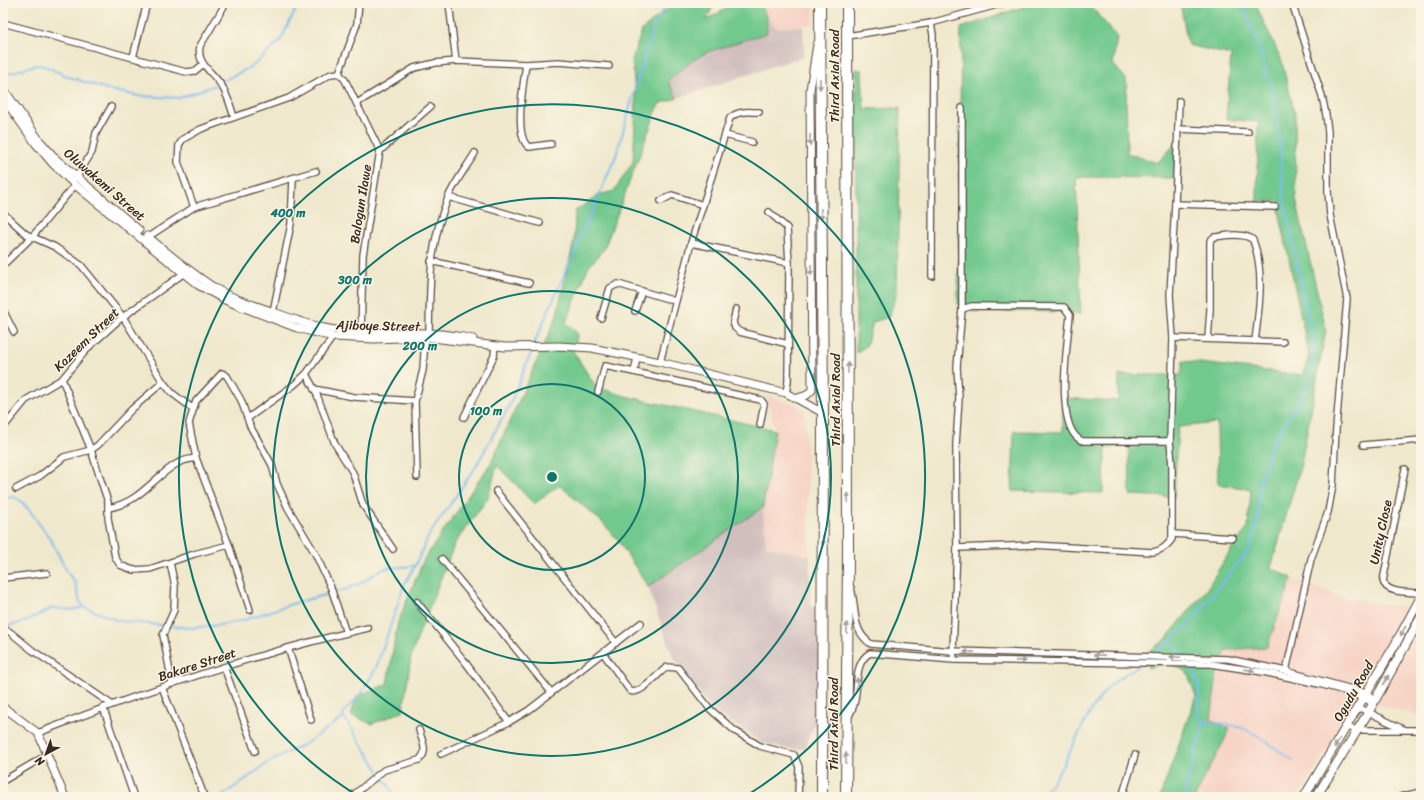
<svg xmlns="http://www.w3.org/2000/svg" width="1424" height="800" viewBox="0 0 1424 800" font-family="Sriracha,sans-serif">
<rect width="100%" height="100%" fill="#fcf5e5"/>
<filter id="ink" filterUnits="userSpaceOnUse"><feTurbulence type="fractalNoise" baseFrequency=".025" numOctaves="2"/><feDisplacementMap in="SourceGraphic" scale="8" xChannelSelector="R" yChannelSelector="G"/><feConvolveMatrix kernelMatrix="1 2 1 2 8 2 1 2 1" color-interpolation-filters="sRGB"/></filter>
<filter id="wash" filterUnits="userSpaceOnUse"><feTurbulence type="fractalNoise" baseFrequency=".012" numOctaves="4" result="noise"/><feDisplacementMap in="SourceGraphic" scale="16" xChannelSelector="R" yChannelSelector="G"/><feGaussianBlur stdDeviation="0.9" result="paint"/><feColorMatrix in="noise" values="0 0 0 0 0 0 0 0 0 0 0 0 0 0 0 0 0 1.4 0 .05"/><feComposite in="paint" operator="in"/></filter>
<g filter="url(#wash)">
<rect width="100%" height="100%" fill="#efe8cc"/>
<g fill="#f6d2c4">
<polygon points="760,3 814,3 814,24 776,28 766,16"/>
<polygon points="767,396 794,404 805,410 810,556 766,546 763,507 775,430"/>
<polygon points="1292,578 1340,597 1409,608 1421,578 1421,717 1358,699 1298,797 1195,797 1230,730 1211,720 1218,666 1227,650 1267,647"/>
</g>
<g fill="#d1bfbe">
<polygon points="766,16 776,28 803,26 804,56 677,98 668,81 692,61 707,52 767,33"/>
<polygon points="763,507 766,546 810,556 811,604 819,618 820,716 809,735 806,749 789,749 762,743 720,715 706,702 672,655 648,587"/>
</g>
<g fill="#72c98e" stroke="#567a56">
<polygon points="675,3 715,3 706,20 736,3 760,3 766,16 767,33 707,52 692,61 668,81 677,98 659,104 604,249 588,268 566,323 578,334 573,351 596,387 625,396 775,430 763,507 648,587 618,540 601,521 559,485 534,504 497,465 488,498 455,543 420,631 411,657 403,711 372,724 351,715 357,696 387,684 398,622 424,559 491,463 556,318 574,241 575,211 599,195 614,191 633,162 636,102 632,60 642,30"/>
<polygon points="1035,3 1088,3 1117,37 1113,64 1126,79 1127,153 1157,163 1176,143 1175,178 1076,177 1081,314 1060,312 976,310 958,304 961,28"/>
<polygon points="1180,3 1255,3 1281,59 1295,114 1296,200 1326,330 1301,464 1271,568 1292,578 1267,647 1227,650 1218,666 1211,720 1230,729 1195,797 1160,797 1196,696 1187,672 1166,661 1148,668 1143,655 1165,640 1206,590 1232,548 1248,528 1251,489 1218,484 1217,423 1178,427 1174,497 1130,495 1129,446 1106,448 1103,493 1012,491 1014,431 1063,432 1062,398 1118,401 1119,375 1181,375 1183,361 1302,375 1309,356 1277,201 1257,202 1258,122 1226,119 1231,55 1188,45"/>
<polygon points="856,69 862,70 864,109 900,108 897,293 889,317 873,322 866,346 856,353"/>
</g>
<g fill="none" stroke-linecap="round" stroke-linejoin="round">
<g stroke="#7bbbef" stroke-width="2">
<polyline points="3,75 36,65 44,66 69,77 110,90 139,96 179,98 213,86 254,65 280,41 299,3"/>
<polyline points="534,344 616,156 652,30 667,3"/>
<polyline points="3,498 14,497 21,501 30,511 51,540 67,572 75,583 80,602 84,607"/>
<polyline points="3,627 21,623 53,608 72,610 84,607 116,620 129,622 190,628 220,625 244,620 295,603 347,589 361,583 379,571 387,568 415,566"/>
<polyline points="1169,641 1183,656"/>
<polyline points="1153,655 1189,624 1249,550 1258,520 1260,482 1271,444 1304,393 1312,369 1314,347 1284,199 1279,134 1274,97 1250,22 1240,3"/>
<path d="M1191 666C1196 672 1199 684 1199 692 1200 700 1196 710 1199 717 1204 724 1217 723 1225 724 1253 727 1270 746 1293 760"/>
<polyline points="344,717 396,797"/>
<polyline points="221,797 269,762 305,744 344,717 343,713 361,694 376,668 405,583 415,566 429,535 475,468 511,402 533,348"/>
<path d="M1040 797C1071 766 1079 717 1110 686 1118 677 1131 671 1140 665"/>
<polyline points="1184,797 1204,721"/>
</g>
</g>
</g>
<g filter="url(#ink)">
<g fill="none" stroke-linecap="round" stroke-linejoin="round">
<defs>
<g id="minor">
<path d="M226 3 200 46C196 65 214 72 223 88 228 97 231 107 234 117"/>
<polyline points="359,3 357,24 339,73 345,80 380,151 363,255 361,335"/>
<polyline points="449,3 456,61"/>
<polyline points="3,23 186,72 195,71 202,65"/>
<polyline points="931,23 933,35 932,276"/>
<polyline points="847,36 931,23 1004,3"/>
<polyline points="133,57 147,3"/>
<path d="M526 64C524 81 513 137 529 147L551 144"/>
<polyline points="1179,101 1175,204 1275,207"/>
<polyline points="357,103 414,68 435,63 456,61 526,64 558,62 609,66"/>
<polyline points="962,108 962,309"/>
<polyline points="1178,129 1248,132"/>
<polyline points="725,135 752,142"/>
<polyline points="380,151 430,107"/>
<polyline points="76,178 92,152 96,133 111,107"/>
<polyline points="448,197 540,223"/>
<polyline points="661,201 672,195 703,205"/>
<polyline points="194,207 178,162 179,145 183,139 201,129 289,98 331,74 339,73"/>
<polyline points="769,212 787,228 789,263 788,381 786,393"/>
<polyline points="3,213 26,234 55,247 81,265 123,317 163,382 172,393 192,408"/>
<polyline points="148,237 194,207 316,171"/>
<polyline points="691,243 789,263"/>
<polyline points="431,261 529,283"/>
<polyline points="3,265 32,237 75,185"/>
<polyline points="736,309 733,322 735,328 740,332 788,344"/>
<polyline points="3,310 14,332"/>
<polyline points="635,311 642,291"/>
<polyline points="273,312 291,224 293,179"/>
<polyline points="601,318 610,288 618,284 675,301"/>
<path d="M429 332C430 282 429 245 448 198 454 183 466 168 475 153"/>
<polyline points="1173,338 1283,342"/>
<path d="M1208 339 1210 310V241L1214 237C1225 236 1245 232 1253 240 1265 272 1259 309 1255 341"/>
<polyline points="637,358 634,372 761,400 764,404 760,425"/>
<path d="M660 362 691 243 730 118C739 110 747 112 759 112"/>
<polyline points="306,374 316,392 335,444 353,473 363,505 393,549"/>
<polyline points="62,379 91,450 104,490 108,502 108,518 115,557 120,565 133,570 150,569 194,554 229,545"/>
<polyline points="314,389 354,397 415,401"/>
<polyline points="598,392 605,366 634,372"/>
<polyline points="464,417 494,356 495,346"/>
<polyline points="248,418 294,385 306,374 333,337"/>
<polyline points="3,428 26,400 62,379 89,347 120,319 187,271"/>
<polyline points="1363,445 1421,440"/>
<path d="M1405 469 1383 581C1386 594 1410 592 1421 593"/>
<polyline points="417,477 415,401 423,370 425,337"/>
<polyline points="16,489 40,476 64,457 91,450 98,445 132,409 163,382"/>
<polyline points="496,491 616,643"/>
<path d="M108 508C140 503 153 477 178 463 183 460 190 459 196 458"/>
<polyline points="1173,534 1233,538"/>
<path d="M957 548 1033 545 1153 552C1162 550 1166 547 1172 539V465L1170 441 1173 338 1170 295 1175 204"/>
<polyline points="442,559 551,692"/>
<polyline points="170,563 175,586 174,610 163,635 172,683"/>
<polyline points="3,578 47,573"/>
<path d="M851 588C857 610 851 630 871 644L953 651 1228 659 1286 671 1366 693 1375 699"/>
<polyline points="417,602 466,663 509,722"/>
<polyline points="250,610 229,545 196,458 189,423 196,401 222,373 227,376 241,400 250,426 272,465 277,484 288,508 315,553 331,588 346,633"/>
<polyline points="3,629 10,632 32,650 111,704"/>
<polyline points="288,648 311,720"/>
<path d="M603 653 630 691C641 696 658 673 667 667L678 668 710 709 735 731 760 746 794 755 799 767 798 797"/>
<path d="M954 660 953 651 957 548 956 445 959 398 957 367 962 309 972 306 1064 307 1070 315C1068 340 1053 431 1083 441H1170"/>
<polyline points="224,667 255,751"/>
<polyline points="1286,671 1311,559 1328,512 1333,485 1336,429 1347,299 1330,215 1328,191 1328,132 1326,115 1322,96 1292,3"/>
<polyline points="162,687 203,793"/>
<polyline points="103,707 134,797"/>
<polyline points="1358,707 1403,729"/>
<path d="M849 716C851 712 853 708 854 704 859 687 853 663 870 653L954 660 1211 664 1263 672 1319 684 1352 693 1373 703"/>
<polyline points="1347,727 1357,730 1421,730"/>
<path d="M38 733C145 691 255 653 368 628"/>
<polyline points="441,754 509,722 529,710 641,623"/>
<polyline points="3,781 47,755"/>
<path d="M351 797 384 770 419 760C429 752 422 741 419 730"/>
<polyline points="1122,797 1135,755"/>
<polyline points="1400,797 1421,792"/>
</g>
<g id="tertiary">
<polyline points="3,4 3,3"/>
<polyline points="3,88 40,141 57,160 139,230"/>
<polyline points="3,98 36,144 53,164 75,185 198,285 225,300 242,307 297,328 333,337 374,339 425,337 505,347 559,346 592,348 660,362 786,393 823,413"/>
<path d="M147 236C169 254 191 273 215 288 232 299 252 304 271 311 298 321 322 330 352 332 393 334 433 329 473 339"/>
<polyline points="798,398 807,395 812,390 810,90 817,44"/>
<polyline points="3,707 38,733 65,797"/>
</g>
<g id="secondary">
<polyline points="1304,797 1395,645 1421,597"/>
<polyline points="1316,797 1368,713 1421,617"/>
</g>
<g id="motorway">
<polyline points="820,3 823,413 822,797"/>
<polyline points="846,797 848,556 847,3"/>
</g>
</defs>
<use href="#minor" stroke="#564638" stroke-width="8"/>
<use href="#tertiary" stroke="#564638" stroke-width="9"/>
<use href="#secondary" stroke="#564638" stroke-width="10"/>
<use href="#motorway" stroke="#564638" stroke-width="12"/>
<use href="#minor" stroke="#fff" stroke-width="5.5"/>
<use href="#tertiary" stroke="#fff" stroke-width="7"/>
<use href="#secondary" stroke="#fff" stroke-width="8"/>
<use href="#motorway" stroke="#fff" stroke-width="10"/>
</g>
<defs><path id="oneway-solid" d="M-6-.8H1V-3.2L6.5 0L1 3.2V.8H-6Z"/></defs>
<g fill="#a79f9a">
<use href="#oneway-solid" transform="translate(820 84) rotate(89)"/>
<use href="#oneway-solid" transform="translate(810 140) rotate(90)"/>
<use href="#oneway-solid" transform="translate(821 214) rotate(89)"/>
<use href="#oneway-solid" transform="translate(811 270) rotate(90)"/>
<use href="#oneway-solid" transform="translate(848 368) rotate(-90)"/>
<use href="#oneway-solid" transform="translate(848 498) rotate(-90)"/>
<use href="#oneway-solid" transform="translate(823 540) rotate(90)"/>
<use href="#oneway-solid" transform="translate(847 628) rotate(-89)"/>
<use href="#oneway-solid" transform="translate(1403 631) rotate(119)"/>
<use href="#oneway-solid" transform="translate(969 652) rotate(-179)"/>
<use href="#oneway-solid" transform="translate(1099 655) rotate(-179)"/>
<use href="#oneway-solid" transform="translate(1175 657) rotate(-178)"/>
<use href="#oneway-solid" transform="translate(1021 661) rotate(1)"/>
<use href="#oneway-solid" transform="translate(1249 670) rotate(9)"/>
<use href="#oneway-solid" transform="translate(1386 680) rotate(-61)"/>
<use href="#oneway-solid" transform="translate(857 683) rotate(-83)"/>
<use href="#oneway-solid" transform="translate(1337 743) rotate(121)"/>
<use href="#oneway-solid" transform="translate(846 758) rotate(-89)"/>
</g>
</g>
<g fill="none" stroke="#0f766e" stroke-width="2">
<circle cx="552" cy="477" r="93"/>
<circle cx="552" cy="477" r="186"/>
<circle cx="552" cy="477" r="279"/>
<path d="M360 797A373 373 0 1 1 744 797"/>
</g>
<g text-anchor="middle" stroke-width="3" stroke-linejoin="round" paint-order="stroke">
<g font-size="13" fill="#3b2a1e" stroke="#fcf5e5">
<text transform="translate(834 76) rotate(-90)" y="5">Third Axial Road</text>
<text transform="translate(105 184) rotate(41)" y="5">Oluwakemi Street</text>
<text transform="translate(360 204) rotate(-81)" y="5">Balogun Ilawe</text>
<text transform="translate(378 325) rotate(1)" y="5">Ajiboye Street</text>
<text transform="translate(86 339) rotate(-44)" y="5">Kazeem Street</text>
<text transform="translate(835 400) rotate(-90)" y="5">Third Axial Road</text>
<text transform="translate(1380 532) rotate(-78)" y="5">Unity Close</text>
<text transform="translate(197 664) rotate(-18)" y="5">Bakare Street</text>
<text transform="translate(1353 691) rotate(-60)" y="5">Ogudu Road</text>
<text transform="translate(833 724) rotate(-90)" y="5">Third Axial Road</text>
</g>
</g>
<circle cx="552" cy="477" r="6" fill="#0f766e" stroke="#fcf5e5" stroke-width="2"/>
<g font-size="12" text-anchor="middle" font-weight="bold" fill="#0f766e" stroke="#fcf5e5" stroke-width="3" stroke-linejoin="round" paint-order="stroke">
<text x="288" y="217">400 m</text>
<text x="355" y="284">300 m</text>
<text x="420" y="350">200 m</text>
<text x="486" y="415">100 m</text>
</g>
<rect width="1424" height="800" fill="none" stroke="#fcf5e5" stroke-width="16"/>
<g transform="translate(46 754) rotate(221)" stroke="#fcf5e5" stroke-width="3" paint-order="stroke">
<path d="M0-3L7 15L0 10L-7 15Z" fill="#3b2a1e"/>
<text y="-6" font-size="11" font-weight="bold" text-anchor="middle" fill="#3b2a1e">N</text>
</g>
</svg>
